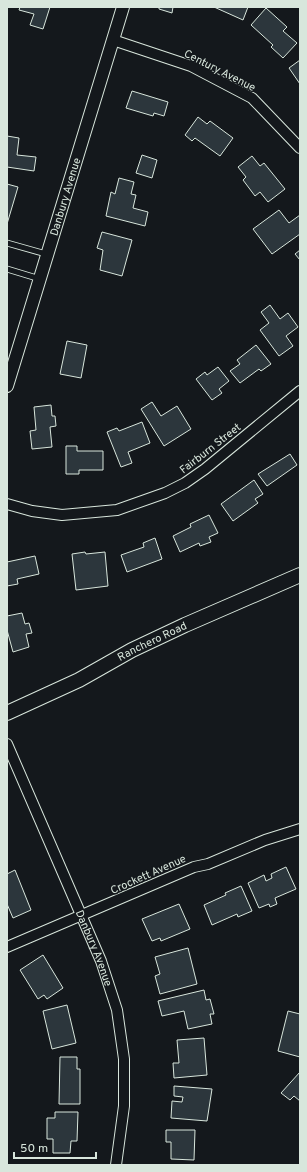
<svg xmlns="http://www.w3.org/2000/svg" width="307" height="1172" viewBox="0 0 307 1172" font-family="Overpass,sans-serif">
<rect width="100%" height="100%" fill="#14181c"/>
<g fill="#2c363c" stroke="#d8e6dc">
<polygon points="20,7 50,7 43,29 30,25 34,14 19,10"/>
<polygon points="159,7 173,7 172,13 159,9"/>
<polygon points="214,7 248,7 243,20"/>
<polygon points="266,8 287,27 283,31 297,43 283,58 271,47 273,45 251,25"/>
<polygon points="300,60 300,84 289,68"/>
<polygon points="132,91 168,102 164,116 154,113 153,116 126,108"/>
<polygon points="198,117 207,124 210,121 233,138 220,156 195,138 192,141 185,135"/>
<polygon points="7,136 19,138 17,155 36,157 34,171 7,167"/>
<polygon points="142,155 157,160 152,178 136,173"/>
<polygon points="252,156 260,166 264,163 285,189 268,202 260,192 255,196 243,180 246,177 238,167"/>
<polygon points="119,178 134,182 131,194 136,195 133,208 148,212 145,226 106,216 111,192 115,194"/>
<polygon points="7,184 18,187 7,224"/>
<polygon points="279,210 289,223 300,215 300,234 272,254 253,229"/>
<polygon points="102,232 132,240 122,276 100,270 103,250 97,248"/>
<polygon points="300,250 300,260 295,254"/>
<polygon points="270,305 280,319 288,313 298,327 286,336 293,346 279,356 260,330 269,323 261,312"/>
<polygon points="67,341 87,345 81,378 60,374"/>
<polygon points="256,345 271,364 261,371 259,369 240,383 230,371 240,364 237,360"/>
<polygon points="218,367 229,381 219,389 222,393 212,400 196,379 205,372 207,375"/>
<polygon points="152,402 161,416 177,406 191,429 164,446 141,409"/>
<polygon points="51,405 52,416 55,416 56,426 50,427 52,447 32,449 30,431 36,430 34,407"/>
<polygon points="142,422 150,443 128,452 132,463 121,467 107,432 117,428 119,431"/>
<polygon points="66,446 77,446 77,451 103,451 103,470 79,470 79,474 66,474"/>
<polygon points="290,454 297,465 267,486 258,474"/>
<polygon points="254,480 263,494 255,499 258,503 233,521 221,504"/>
<polygon points="209,515 218,533 209,537 211,542 200,546 199,543 180,552 173,536 191,527 190,524"/>
<polygon points="155,538 162,559 127,572 121,555 144,547 143,543"/>
<polygon points="85,552 86,554 105,552 108,586 76,590 72,554"/>
<polygon points="35,556 39,574 17,579 18,584 7,586 7,562"/>
<polygon points="22,613 25,624 29,623 32,633 26,634 29,647 13,652 7,630 7,616"/>
<polygon points="286,867 296,889 275,898 277,904 270,907 269,904 259,908 248,883 264,875 266,881 272,878 271,874"/>
<polygon points="15,870 31,910 13,918 7,904 7,874"/>
<polygon points="241,886 252,911 238,917 237,914 212,925 204,905 226,895 225,893"/>
<polygon points="179,904 190,929 161,941 160,938 152,941 142,919"/>
<polygon points="188,948 197,984 160,994 155,976 160,974 155,957"/>
<polygon points="43,955 63,988 47,999 44,995 38,999 20,970"/>
<polygon points="204,990 206,1000 210,999 214,1014 210,1014 212,1024 188,1029 184,1011 162,1016 158,1001"/>
<polygon points="67,1005 76,1043 52,1049 43,1011"/>
<polygon points="288,1011 300,1014 300,1057 278,1051"/>
<polygon points="204,1038 207,1075 174,1078 173,1063 179,1063 177,1040"/>
<polygon points="60,1057 77,1057 77,1069 80,1069 80,1104 59,1104"/>
<polygon points="300,1072 300,1101 294,1096 290,1100 281,1093"/>
<polygon points="174,1086 212,1089 207,1121 171,1118 172,1101 182,1102 183,1097 174,1096"/>
<polygon points="55,1112 78,1112 77,1141 71,1141 70,1153 53,1153 53,1139 47,1139 47,1118 55,1118"/>
<polygon points="166,1130 195,1130 194,1160 171,1159 171,1142 166,1142"/>
</g>
<g fill="none" stroke-linecap="round" stroke-linejoin="round">
<defs>
<g id="service">
<polyline points="7,243 46,254"/>
<polyline points="7,269 40,279"/>
</g>
<g id="minor">
<polyline points="113,40 191,66 252,98 300,148"/>
<polyline points="7,504 32,511 62,515 117,510 165,493 185,483 205,469 300,391"/>
<path id="s1" d="M7 744 101 961 117 1010 124 1059V1106L116 1165"/>
<polyline points="7,947 194,867 208,864 265,840 300,829"/>
</g>
<g id="tertiary">
<path id="s2" d="M7 386 123 7"/>
</g>
<g id="secondary">
<path id="s3" d="M7 713 79 680 132 650 185 625 300 575"/>
</g>
</defs>
<use href="#service" stroke="#d8e6dc" stroke-width="7"/>
<use href="#minor" stroke="#d8e6dc" stroke-width="12"/>
<use href="#tertiary" stroke="#d8e6dc" stroke-width="14"/>
<use href="#secondary" stroke="#d8e6dc" stroke-width="16"/>
<use href="#service" stroke="#14181c" stroke-width="5"/>
<use href="#minor" stroke="#14181c" stroke-width="10"/>
<use href="#tertiary" stroke="#14181c" stroke-width="12"/>
<use href="#secondary" stroke="#14181c" stroke-width="14"/>
</g>
<g text-anchor="middle" stroke-width="3" stroke-linejoin="round" paint-order="stroke">
<g font-size="11" fill="#d8e6dc" stroke="#14181c">
<text transform="translate(220 70) rotate(27)" y="4">Century Avenue</text>
<text dy="4" stroke="none"><textPath href="#s2" startOffset="198">Danbury Avenue</textPath></text>
<text transform="translate(210 448) rotate(-38)" y="4">Fairburn Street</text>
<text dy="4" stroke="none"><textPath href="#s3" startOffset="162">Ranchero Road</textPath></text>
<text transform="translate(148 874) rotate(-24)" y="4">Crockett Avenue</text>
<text dy="4" stroke="none"><textPath href="#s1" startOffset="222">Danbury Avenue</textPath></text>
</g>
</g>
<rect width="307" height="1172" fill="none" stroke="#d8e6dc" stroke-width="16"/>
<path d="M14 1152v6h82v-6" fill="none" stroke="#d8e6dc" stroke-width="2"/>
<text x="20" y="1152" font-size="12" fill="#d8e6dc" stroke="#14181c" stroke-width="3" paint-order="stroke">50 m</text>
</svg>
